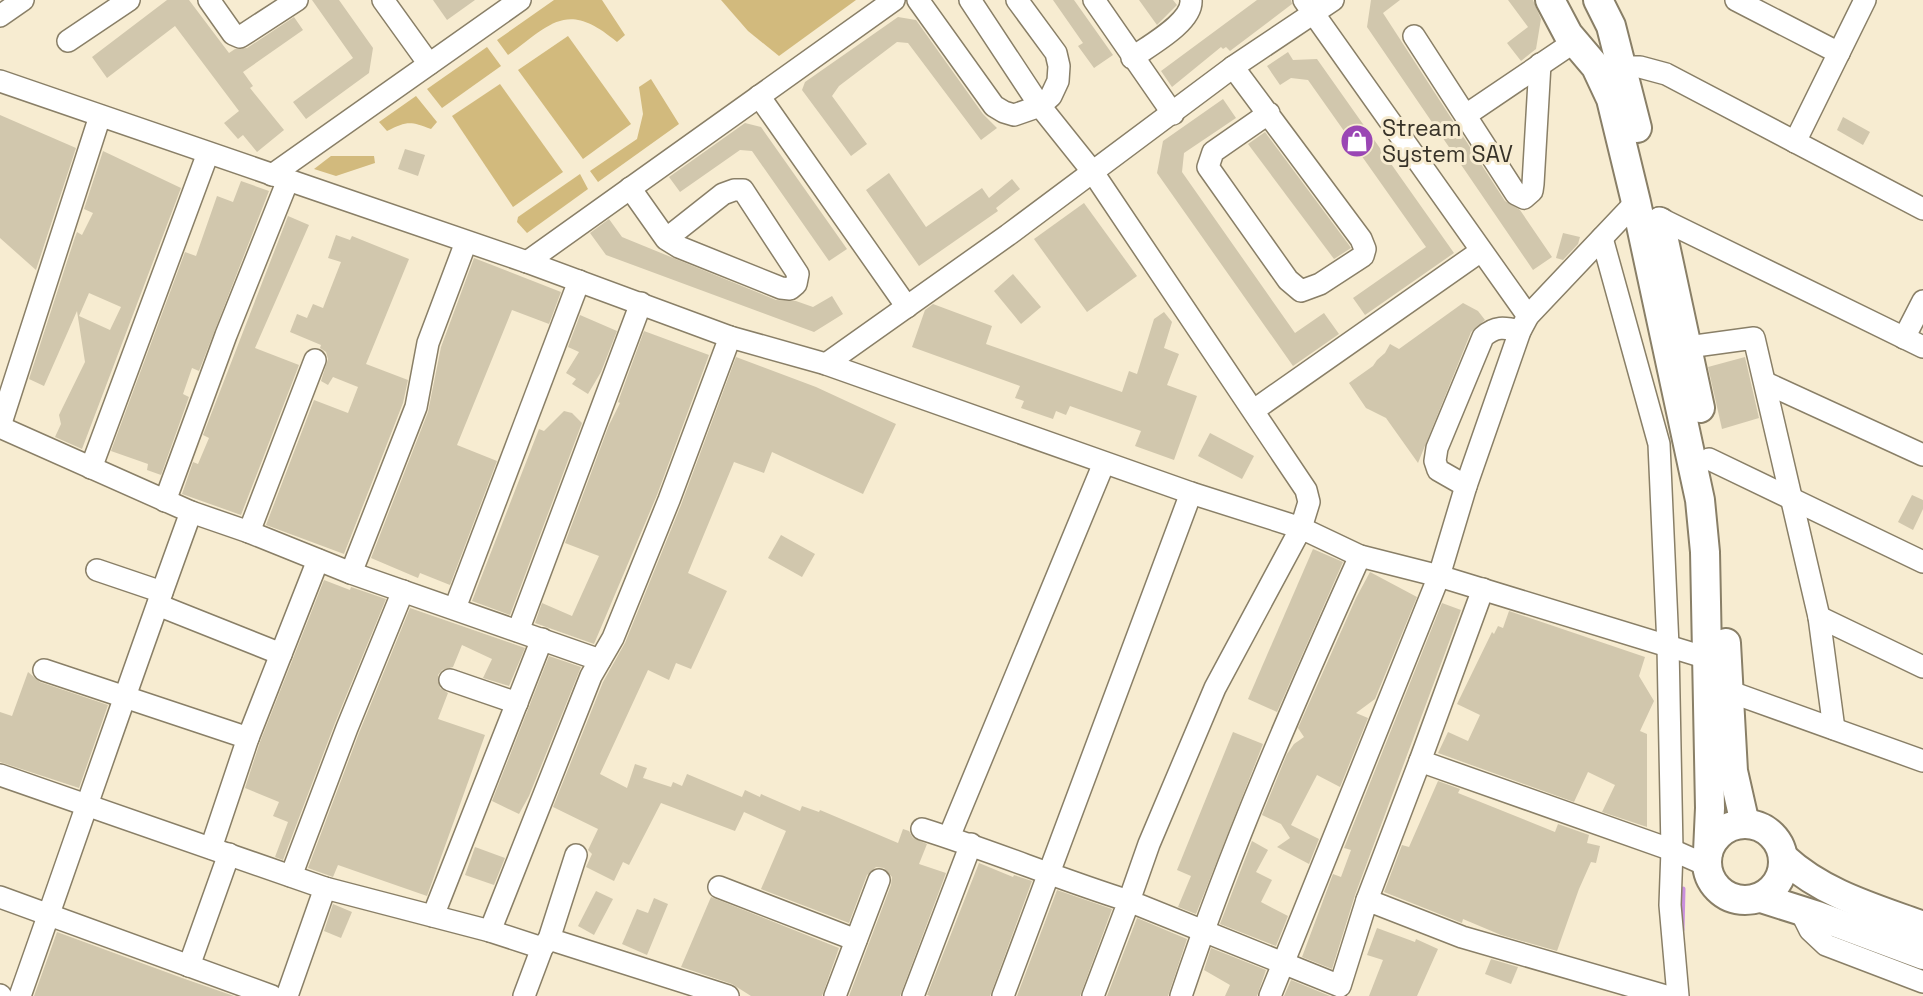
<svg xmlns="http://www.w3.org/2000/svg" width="1923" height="996" viewBox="0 0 1923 996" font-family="'Space Grotesk',sans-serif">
<rect width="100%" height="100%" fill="#f7ecd1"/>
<g fill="#d2ba7d">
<path d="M554 0H602L625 35 617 42C567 0 552 23 508 55L497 40Z"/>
<polygon points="721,0 856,0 779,56 748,31"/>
<polygon points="568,36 631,124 583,159 518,70"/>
<polygon points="487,47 501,66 442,108 427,89"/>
<polygon points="651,79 679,124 598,182 590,171 637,139 643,114 639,87"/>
<polygon points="500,84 563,172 513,207 452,116"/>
<path d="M416 96 437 122 431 129C410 121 407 121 387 131L379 122Z"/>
<polygon points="331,156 374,156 375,163 336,176 314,169"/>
<polygon points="580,174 588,189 527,233 517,222 518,217"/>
</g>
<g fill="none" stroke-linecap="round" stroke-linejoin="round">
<polyline stroke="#ca8fde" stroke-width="5" points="1682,930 1683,889"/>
</g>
<g fill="#d1c7ad" fill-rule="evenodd">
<polygon points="167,0 189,0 229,53 235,49 247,48 294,17 303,30 243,72 253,86 250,88 284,130 257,152 243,135 238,139 224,123 239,111 175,26 107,78 92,57"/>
<polygon points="312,0 339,0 373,48 369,73 306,119 293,102 353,58"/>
<polygon points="433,0 475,0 447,20"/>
<polygon points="1053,0 1074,0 1113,55 1094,68 1078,46 1083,43"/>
<polygon points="1139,0 1173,0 1177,5 1157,25"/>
<polygon points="1257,0 1291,0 1292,4 1230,51 1226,47 1223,49 1221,47 1172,87 1161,71"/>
<polygon points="1371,0 1400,0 1383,13 1505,201 1520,210 1552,257 1533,270 1367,27"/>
<polygon points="1508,0 1533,0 1541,19 1536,49 1521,61 1507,43 1528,27"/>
<polygon points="898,17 916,20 983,114 997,128 981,140 908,43 897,42 839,86 832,96 867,144 851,156 802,90 805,82"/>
<polygon points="1288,52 1293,60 1317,59 1454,253 1365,315 1353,298 1426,247 1308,80 1291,78 1280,85 1267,66"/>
<polygon points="1223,99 1236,118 1184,153 1182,172 1295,333 1324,313 1339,334 1293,366 1157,173 1163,141"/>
<polygon points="0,115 76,148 36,270 0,238"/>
<polygon points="1843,117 1870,132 1863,145 1837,130"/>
<polygon points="745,123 761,127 847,249 829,261 752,151 740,150 680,192 669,177"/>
<polygon points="1265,132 1349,245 1351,248 1334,259 1248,144"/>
<polygon points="405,149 425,155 418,176 398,169"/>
<path d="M103 151 181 188 82 449 55 437 61 424 59 415 85 362 77 311 44 386 29 379 74 240 77 232 82 235 93 213 84 209ZM89 293 121 307 110 330 79 316Z"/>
<polygon points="889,173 926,227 982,188 989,198 1012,179 1020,189 996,208 998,211 919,266 866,190"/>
<polygon points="241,181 269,191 199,371 192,368 183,394 189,397 161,475 147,470 148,464 111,451 185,252 196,256 217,196 233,202"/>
<polygon points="1084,203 1137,276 1087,312 1034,239"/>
<polygon points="288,216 309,225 255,348 299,365 241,515 182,494 193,462 198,464 209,438 203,435"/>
<polygon points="609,219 622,237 776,300 796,301 813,307 832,296 843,314 814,332 606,255 590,233"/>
<polygon points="1563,233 1580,237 1578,244 1563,260 1556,258"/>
<polygon points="336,235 350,240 352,236 409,259 366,364 408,380 403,403 344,554 266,525 314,400 348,413 358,387 333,377 328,385 321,381 328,359 326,352 320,348 321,345 290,332 297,314 307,318 313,304 323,308 341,262 328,258"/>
<polygon points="474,258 561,292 549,324 512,310 457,445 497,461 450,585 420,573 418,578 371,558 428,412 441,347"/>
<polygon points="1013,274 1041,307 1021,324 994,291"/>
<polygon points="1463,303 1478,311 1485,320 1471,332 1418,463 1386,418 1366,408 1349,383 1373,366 1377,360 1385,353 1390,344 1399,349"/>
<polygon points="933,304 992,326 986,344 1122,392 1129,371 1137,374 1154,319 1164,312 1172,322 1164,348 1179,354 1167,385 1197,396 1174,460 1135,446 1141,431 1070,406 1066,415 1056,411 1053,419 1021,408 1024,401 1015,398 1020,386 912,347 925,310"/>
<polygon points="580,315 617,331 601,372 588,394 572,384 576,379 566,373 579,352 568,347"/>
<polygon points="644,331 709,355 657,495 594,644 535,623 542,603 572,616 599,556 565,543 609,425 620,403 618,402"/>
<polygon points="736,357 816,387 896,424 863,494 772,452 764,473 734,462 688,573 727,591 691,669 676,663 669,680 648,670 600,774 627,788 635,764 647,768 643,778 671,787 673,782 682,786 687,774 742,797 745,790 760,797 761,794 800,811 802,806 819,812 820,810 898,843 903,829 909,831 913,838 927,844 919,864 946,873 900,996 849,996 891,885 892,877 884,868 876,867 867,875 849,923 761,889 786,831 744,812 735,831 661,803 629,865 623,862 614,881 586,867 592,854 588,850 598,829 553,807 603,682 625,643 681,505"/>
<polygon points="1745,357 1759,418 1722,429 1708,367"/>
<polygon points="564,411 572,413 582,423 510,615 472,601 539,429 544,431"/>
<polygon points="1210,433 1254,456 1242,479 1198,456"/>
<polygon points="1912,495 1923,500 1923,509 1913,530 1898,522"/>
<polygon points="781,535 815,554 802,577 768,558"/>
<polygon points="1313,549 1343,562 1277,712 1248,699"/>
<polygon points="1370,572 1417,597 1375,699 1356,713 1368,718 1340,787 1317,775 1291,825 1319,839 1309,864 1277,847 1290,838 1281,824 1262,815 1287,754 1294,744 1304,737 1298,728 1356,598"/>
<polygon points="324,580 350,590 351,587 386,599 335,723 283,860 275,857 288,822 273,816 279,802 245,788 260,742"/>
<polygon points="1442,603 1461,610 1355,895 1332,969 1302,957 1333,874 1341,877 1351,850 1344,848"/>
<polygon points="410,608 525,648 509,686 483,678 492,659 462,645 453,667 442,670 438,675 440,688 448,693 438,719 485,735 427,896 338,865 333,877 308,868 359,733"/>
<polygon points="1509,611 1645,657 1639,676 1654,701 1640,731 1647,734 1647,827 1602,812 1615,785 1588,772 1574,802 1438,753 1448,732 1468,741 1480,715 1457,704 1492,632 1494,634 1498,626 1503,628"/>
<polygon points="549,656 581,667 529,796 519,814 492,801"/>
<polygon points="28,672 40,682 108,705 79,788 0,762 0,712 12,716"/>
<polygon points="1233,732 1263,744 1196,914 1178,907 1191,876 1177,870"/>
<polygon points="1438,781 1460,789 1458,793 1555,832 1558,824 1589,835 1587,843 1600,846 1596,863 1591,862 1579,889 1557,951 1501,935 1463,919 1462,923 1384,892 1402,845 1409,847"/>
<polygon points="1252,841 1268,850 1256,872 1272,880 1261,902 1288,916 1276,946 1220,924"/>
<polygon points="475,847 505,858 494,885 465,875"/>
<polygon points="979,863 1013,877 1014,875 1032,881 990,996 930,996 927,995"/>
<polygon points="1057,890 1112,909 1080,996 1017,996"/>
<polygon points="596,891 613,899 594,935 578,926"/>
<polygon points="711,897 839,948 822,996 751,996 732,984 681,967"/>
<polygon points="654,898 668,904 647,955 622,944 637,909 648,913"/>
<polygon points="333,904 352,912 341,938 324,931"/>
<polygon points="1137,918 1187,939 1168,996 1107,996"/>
<polygon points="1377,928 1415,942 1416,939 1438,949 1417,996 1369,996 1383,960 1367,955"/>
<polygon points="57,932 185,979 234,996 34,996"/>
<polygon points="1211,948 1266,970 1257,996 1225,996 1230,985 1204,970"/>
<polygon points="1491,959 1518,967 1511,984 1485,974"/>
<polygon points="1291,980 1330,996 1284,996"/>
</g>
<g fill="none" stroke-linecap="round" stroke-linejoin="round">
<defs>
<g id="minor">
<polyline points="209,0 233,34 240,37 297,0"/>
<polyline points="383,0 429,64"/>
<polyline points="918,0 994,106 1004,112 1014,115 1040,106 1051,96 1058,81 1059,66 1056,53 1017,0"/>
<polyline points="1094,0 1173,114"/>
<polyline points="1304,0 1528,316"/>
<polyline points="1736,0 1839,53"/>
<polyline points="0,16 23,0"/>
<polyline points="1414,36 1516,194 1524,198 1532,191 1533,184 1540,64"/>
<polyline points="68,41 129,0"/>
<path d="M1132 58C1150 45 1193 22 1191 0"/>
<polyline points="1233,67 1361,239 1365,249 1363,256 1320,284 1301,291 1288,280 1208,167 1213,152 1269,113"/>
<polyline points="1622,67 1640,67 1666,74 1923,209"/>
<polyline points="0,81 527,262 730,337 826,364 1191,493 1301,528 1309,502 1306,490 1092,171 1040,106 970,0"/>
<polyline points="759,96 907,307"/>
<polyline points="1466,115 1574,42"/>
<polyline points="1795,142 1865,0"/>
<polyline points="272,175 520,0"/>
<polyline points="630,188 666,239 679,247 781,288 790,289 796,284 798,274 743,190 734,190 723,194 666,239"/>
<polyline points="1659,218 1923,347"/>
<polyline points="1602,238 1659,444 1668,646 1672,850 1670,905 1678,996"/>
<polyline points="527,262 894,0"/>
<polyline points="1904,338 1923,301"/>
<polyline points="1688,347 1754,338 1819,617 1834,729"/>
<polyline points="826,364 1008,235 1233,67 1333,0"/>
<polyline points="1766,383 1923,455"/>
<polyline points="1254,410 1481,251"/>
<polyline points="0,426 100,116"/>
<polyline points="0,427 191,512 249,532 351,573 600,660"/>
<polyline points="1709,459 1923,562"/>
<polyline points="91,468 208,153"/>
<path d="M1466 486 1438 470 1435 461 1437 448 1483 337C1495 326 1504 327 1520 331"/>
<polyline points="165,501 226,335 288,180"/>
<polyline points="249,532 315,360"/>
<polyline points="97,570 162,592"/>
<polyline points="351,573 416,407 428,343 466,242"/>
<polyline points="1483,589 1420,761 1672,850 1706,865"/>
<polyline points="158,605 281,654"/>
<polyline points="455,608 579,281"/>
<polyline points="1819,617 1923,667"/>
<polyline points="518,631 641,303"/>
<polyline points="44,670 248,738"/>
<polyline points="450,680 517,703"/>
<polyline points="1728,691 1923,761"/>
<polyline points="0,775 325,888 490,931 542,948"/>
<path d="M922 829C992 851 1059 879 1129 901L1093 996"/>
<polyline points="949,837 1104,463"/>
<polyline points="211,848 248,738 318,560"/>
<polyline points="291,876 347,728 403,591"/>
<polyline points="719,887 856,940"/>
<polyline points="0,897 272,996"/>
<polyline points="1367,900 1420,761"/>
<polyline points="1800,910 1810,930 1826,945 1923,982"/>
<polyline points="433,916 542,639"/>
<polyline points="490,931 591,676 613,638 669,500 730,337"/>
<polyline points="549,939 728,996"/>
<polyline points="189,966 229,854"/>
<polyline points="0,995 1,996"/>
<path d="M20 996C77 835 132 673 191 512"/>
<polyline points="287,996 325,888"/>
<polyline points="524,996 542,948 549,939 576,855"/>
<polyline points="835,996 879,880"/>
<polyline points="913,996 971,844"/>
<polyline points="1003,996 1191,493"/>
<path d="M1181 996C1231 846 1295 700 1360 556"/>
<polyline points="1270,996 1439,576 1466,486 1520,331 1528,316 1636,202"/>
<polyline points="1666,996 1462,937 1367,900 1340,986 1129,901 1149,844 1215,688 1301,528 1360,556 1439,576 1707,658"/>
</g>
<g id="major">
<polyline points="1550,0 1568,34 1596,67 1611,99 1636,202 1700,500 1705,552 1706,602 1710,808 1708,852"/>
<polyline points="1598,0 1611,26 1637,128"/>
<polyline points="1660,222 1700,408"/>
<polyline points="1726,643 1733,771 1745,824"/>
<circle cx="1745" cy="862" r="38"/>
<path d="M1784 858C1823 894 1874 908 1923 926"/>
<polyline points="1761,898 1818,916 1923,955"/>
</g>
</defs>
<use href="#minor" stroke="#897f67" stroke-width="24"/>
<use href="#major" stroke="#897f67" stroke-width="32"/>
<use href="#minor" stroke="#fff" stroke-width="21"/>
<use href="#major" stroke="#fff" stroke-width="28"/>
</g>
<defs>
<symbol id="shop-disc" viewBox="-11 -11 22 22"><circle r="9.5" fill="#9a46b4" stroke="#f7ecd1"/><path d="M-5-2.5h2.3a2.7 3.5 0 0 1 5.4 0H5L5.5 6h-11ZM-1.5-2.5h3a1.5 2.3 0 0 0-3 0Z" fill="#fff"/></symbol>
</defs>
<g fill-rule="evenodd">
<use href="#shop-disc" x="1338" y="122" width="38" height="38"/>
</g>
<g text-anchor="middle" stroke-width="6" stroke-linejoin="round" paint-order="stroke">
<g font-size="23" fill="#373228" stroke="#f7ecd1" text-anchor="start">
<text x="1382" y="136">Stream<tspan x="1382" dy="26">System SAV</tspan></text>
</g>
</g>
</svg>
